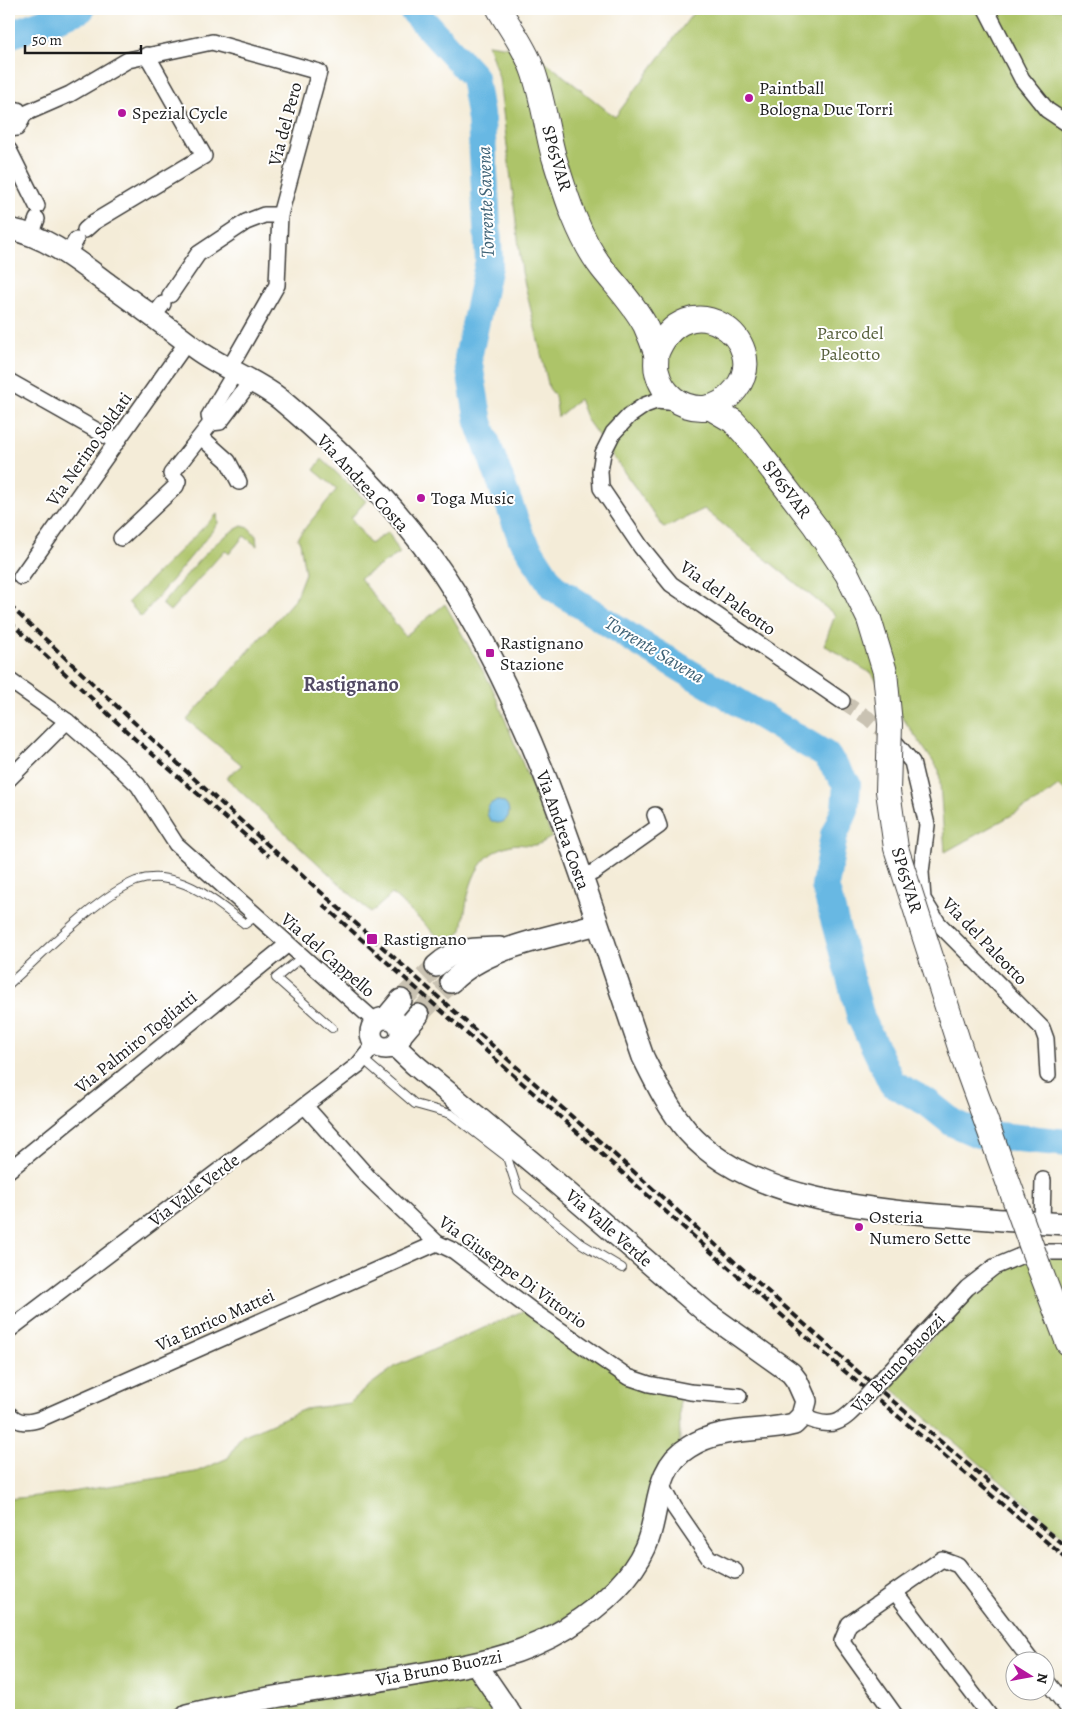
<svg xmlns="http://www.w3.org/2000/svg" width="1077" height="1724" viewBox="0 0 1077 1724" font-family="Alegreya,serif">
<rect width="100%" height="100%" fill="#fff"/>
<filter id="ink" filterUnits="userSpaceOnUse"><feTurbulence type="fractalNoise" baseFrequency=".02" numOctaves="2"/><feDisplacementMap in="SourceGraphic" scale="10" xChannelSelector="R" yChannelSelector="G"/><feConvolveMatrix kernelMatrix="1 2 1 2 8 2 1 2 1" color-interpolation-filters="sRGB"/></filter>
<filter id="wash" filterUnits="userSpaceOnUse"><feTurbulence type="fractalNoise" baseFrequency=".0096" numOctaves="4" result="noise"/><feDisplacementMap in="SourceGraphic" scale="20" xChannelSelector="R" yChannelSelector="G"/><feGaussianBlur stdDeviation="1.12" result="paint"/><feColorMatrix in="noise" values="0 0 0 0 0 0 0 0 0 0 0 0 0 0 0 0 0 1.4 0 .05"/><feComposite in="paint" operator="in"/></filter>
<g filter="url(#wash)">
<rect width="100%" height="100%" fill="#f4ecd8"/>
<g fill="#adc469" stroke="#647042">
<polygon points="696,9 1068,9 1068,793 1058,786 1041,799 945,852 939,770 872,674 824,645 835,615 704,509 664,528 587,420 579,399 558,417 555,396 549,388 522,272 499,78 488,44 531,50 615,117"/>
<path d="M322 459 366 501 351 518 370 544 388 532 400 553 360 578 405 636 445 604 492 687 552 837C546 840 540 845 534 845 526 846 518 843 511 845 470 855 468 895 462 930L456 937 444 942 392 894 371 913 226 778 242 765 187 720 295 599 305 573 300 542 297 538 337 489 314 470Z"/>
<polygon points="217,514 218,523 213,530 141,617 128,602"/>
<path d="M242 526 249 528 256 536 257 546 244 536 229 554 225 550 170 611 162 604C185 578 210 541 242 526Z"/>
<polygon points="1030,1255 1068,1257 1068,1539 890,1387 926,1344 994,1273"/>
<polygon points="525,1310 569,1339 679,1394 680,1446 627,1582 487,1663 509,1715 9,1715 9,1499 65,1493 196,1472 228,1458 242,1436 305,1409 350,1403 366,1388 396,1366"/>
</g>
<circle fill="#68b8e3" stroke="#426a80" cx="498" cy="812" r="11"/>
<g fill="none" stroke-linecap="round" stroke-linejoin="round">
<g stroke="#68b8e3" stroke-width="28">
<polyline points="412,9 474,77 481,120 489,261 468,358 479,422 521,537 553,587 636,641 826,755 847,784 845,810 834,835 825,886 861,1018 892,1083 928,1103 953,1123 978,1134 1068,1143"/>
<polyline points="9,35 81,9"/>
</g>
</g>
</g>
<g filter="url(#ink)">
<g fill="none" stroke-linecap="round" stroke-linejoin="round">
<polyline stroke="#c9c2b2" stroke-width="15" stroke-dasharray="15 8" stroke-linecap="butt" points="842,701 868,718 894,741"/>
<g stroke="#c9c2b2" stroke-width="21" stroke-dasharray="21 11" stroke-linecap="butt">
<polyline points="401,1000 436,966"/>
<polyline points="418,1015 451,982"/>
</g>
<defs>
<g id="lane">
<polyline points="302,957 276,978 332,1028"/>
<path d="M9 984C43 954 95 898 136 881 145 878 157 877 167 879 197 884 221 906 245 924L256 916"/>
<polyline points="364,1060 415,1104 451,1114 507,1157 518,1191 582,1244 622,1268"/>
</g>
<g id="street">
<polyline points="986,9 1022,79 1047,110 1068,124"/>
<polyline points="9,108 18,110 22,119 17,128 9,129"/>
<polyline points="22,115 70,94 128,60 212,42 319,72 280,215 277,285 229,369"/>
<polyline points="9,150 37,206"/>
<polyline points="85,230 94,222 204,156 147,55"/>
<polyline points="31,235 37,219"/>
<polyline points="68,254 76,240"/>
<polyline points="170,295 198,254 246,222 264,215 280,215"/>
<polyline points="153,317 163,304"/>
<polyline points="9,381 117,442"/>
<polyline points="679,403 656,401 645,405 629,416 613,433 603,453 600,471 601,488 641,547 671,584 842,701"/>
<polyline points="211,423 209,416 235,372"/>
<polyline points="201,437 228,461 239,482"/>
<polyline points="121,538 176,486 178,481 171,474 211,423 220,422 251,381"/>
<polyline points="21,577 187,342"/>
<polyline points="9,680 67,721 116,764 138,785 176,844 376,1022"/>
<polyline points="895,742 912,762 927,825 921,872 923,899 938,923 1042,1028 1046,1039 1048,1075"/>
<polyline points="9,779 67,721"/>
<polyline points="581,878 594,872 659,826 655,815"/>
<polyline points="305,1106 369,1178 437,1243 454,1251 534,1312 628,1377 649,1384 690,1392 739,1396"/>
<polyline points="9,1170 288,944"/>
<polyline points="1042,1223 1043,1180"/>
<polyline points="1045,1252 1068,1252"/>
<polyline points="9,1330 358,1065 375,1044"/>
<polyline points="883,1378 967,1288 994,1267 1025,1254"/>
<path d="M9 1414C19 1424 28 1423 40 1419L437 1243"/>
<path d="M802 1416C832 1431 842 1423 862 1401"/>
<polyline points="661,1483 674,1507 709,1558 735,1571"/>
<polyline points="895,1592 989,1715"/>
<polyline points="1044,1678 1068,1708"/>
<polyline points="895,1715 842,1641 849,1624 942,1559 958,1565 1032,1662"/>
</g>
<g id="secondary">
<path d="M9 229C47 236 77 261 108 284 138 305 167 327 196 349 222 368 254 379 280 399 347 455 413 523 458 597 544 739 589 902 643 1057 656 1083 669 1110 688 1132 759 1212 915 1212 1015 1221"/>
<path d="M436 966C457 947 473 949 500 948"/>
<path d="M451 982C487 946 549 938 597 924"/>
<polyline points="386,1018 401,1000"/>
<circle cx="386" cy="1033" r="15"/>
<polyline points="401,1035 418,1015"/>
<polyline points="1030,1222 1068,1224"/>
<polyline points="476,1664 511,1715"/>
<path d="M187 1715C255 1698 326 1689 395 1678 455 1668 515 1660 567 1628 598 1608 630 1582 645 1548 661 1513 652 1469 689 1447 721 1426 758 1433 794 1424L802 1416 806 1401 797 1381 791 1373 707 1313 546 1174 414 1064 395 1046"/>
</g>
<g id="primary">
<path d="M499 9C510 28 525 48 532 68 543 97 546 128 554 157 565 193 578 237 602 268 617 287 633 303 645 325 649 334 653 344 656 353 657 360 655 366 657 372 662 394 681 409 704 408 717 407 728 399 736 389 774 340 685 278 656 355"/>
<polyline points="709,407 733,421 745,434 815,526 847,574 869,619"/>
<polyline points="1039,1267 1068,1343"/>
</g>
</defs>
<use href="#lane" stroke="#3c3b38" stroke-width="10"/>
<use href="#street" stroke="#3c3b38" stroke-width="18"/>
<use href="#secondary" stroke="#3c3b38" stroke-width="24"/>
<use href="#primary" stroke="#3c3b38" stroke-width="26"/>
<use href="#lane" stroke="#fff" stroke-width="8"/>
<use href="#street" stroke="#fff" stroke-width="15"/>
<use href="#secondary" stroke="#fff" stroke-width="21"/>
<use href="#primary" stroke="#fff" stroke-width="24"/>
<g stroke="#1c1c1c" stroke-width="4" stroke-dasharray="8 4" stroke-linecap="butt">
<polyline points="9,605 202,786 849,1364 1068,1549"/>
<polyline points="9,621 135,739 269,856"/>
<polyline points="323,905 842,1369 1068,1560"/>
</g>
<defs>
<polyline id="street-bridge" points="862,1401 883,1378"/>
<polyline id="primary-bridge" points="869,619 885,672 890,724 888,791 896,848 966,1066 1039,1267"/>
</defs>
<use href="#street-bridge" stroke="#3c3b38" stroke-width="18" stroke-linecap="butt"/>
<use href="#primary-bridge" stroke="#3c3b38" stroke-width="26" stroke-linecap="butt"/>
<use href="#street-bridge" stroke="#fff" stroke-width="15"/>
<use href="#primary-bridge" stroke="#fff" stroke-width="24"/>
</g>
</g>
<g fill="#b5179e" stroke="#fff" stroke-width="2">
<circle cx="749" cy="98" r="5"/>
<circle cx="122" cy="113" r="5"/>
<circle cx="421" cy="498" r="5"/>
<rect x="485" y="648" width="10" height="10" rx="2.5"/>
<rect x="366" y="933" width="12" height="12" rx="2.5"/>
<circle cx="859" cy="1227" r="5"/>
</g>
<g text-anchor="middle" stroke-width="4" stroke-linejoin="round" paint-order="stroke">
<g font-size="18" fill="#1c1c1c" stroke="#fff" text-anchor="start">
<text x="759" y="94">Paintball<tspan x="759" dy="21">Bologna Due Torri</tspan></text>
<text x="132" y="119">Spezial Cycle</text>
<text x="431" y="504">Toga Music</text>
<text x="500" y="649">Rastignano<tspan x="500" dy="21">Stazione</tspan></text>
<text x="383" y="945">Rastignano</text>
<text x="869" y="1223">Osteria<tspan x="869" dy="21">Numero Sette</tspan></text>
</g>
<g font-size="18" fill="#1c1c1c" stroke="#fff">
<text transform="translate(285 124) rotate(-75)" y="6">Via del Pero</text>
<text transform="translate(557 158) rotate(74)" y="6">SP65VAR</text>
<text transform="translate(89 449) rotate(-55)" y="6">Via Nerino Soldati</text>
<text transform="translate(363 483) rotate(47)" y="6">Via Andrea Costa</text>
<text transform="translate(787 489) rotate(53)" y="6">SP65VAR</text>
<text transform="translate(728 598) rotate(36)" y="6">Via del Paleotto</text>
<text transform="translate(563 830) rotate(70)" y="6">Via Andrea Costa</text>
<text transform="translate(907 880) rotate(73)" y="6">SP65VAR</text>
<text transform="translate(985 941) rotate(46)" y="6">Via del Paleotto</text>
<text transform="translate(328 955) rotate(41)" y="6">Via del Cappello</text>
<text transform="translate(136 1042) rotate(-39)" y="6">Via Palmiro Togliatti</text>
<text transform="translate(194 1190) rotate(-37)" y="6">Via Valle Verde</text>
<text transform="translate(609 1228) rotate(41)" y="6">Via Valle Verde</text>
<text transform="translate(513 1272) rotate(36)" y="6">Via Giuseppe Di Vittorio</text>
<text transform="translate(215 1320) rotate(-24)" y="6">Via Enrico Mattei</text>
<text transform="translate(898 1363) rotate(-47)" y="6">Via Bruno Buozzi</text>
<text transform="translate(439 1668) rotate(-11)" y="6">Via Bruno Buozzi</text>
</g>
<g font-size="18" fill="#565f3b" stroke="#fff">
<text x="850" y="339">Parco del<tspan x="850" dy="21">Paleotto</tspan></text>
</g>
<g font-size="19" font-style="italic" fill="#3e6276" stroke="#fff">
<text transform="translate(485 202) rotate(-92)" y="7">Torrente Savena</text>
<text transform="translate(655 649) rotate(31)" y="7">Torrente Savena</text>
</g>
<g font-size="20" font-weight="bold" fill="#524a64" stroke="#fff">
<text x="351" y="691">Rastignano</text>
</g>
</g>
<rect width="1077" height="1724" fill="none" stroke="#fff" stroke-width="30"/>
<g transform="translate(1030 1676) rotate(101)"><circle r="24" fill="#ffffff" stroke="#a4a4a4"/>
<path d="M0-4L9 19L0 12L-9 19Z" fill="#b5179e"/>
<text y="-8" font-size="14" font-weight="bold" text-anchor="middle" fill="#1c1c1c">N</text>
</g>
<path d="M25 45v8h116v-8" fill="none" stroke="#1c1c1c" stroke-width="2.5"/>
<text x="32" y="45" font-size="15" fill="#1c1c1c" stroke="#ffffff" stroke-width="4" paint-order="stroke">50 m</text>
</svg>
